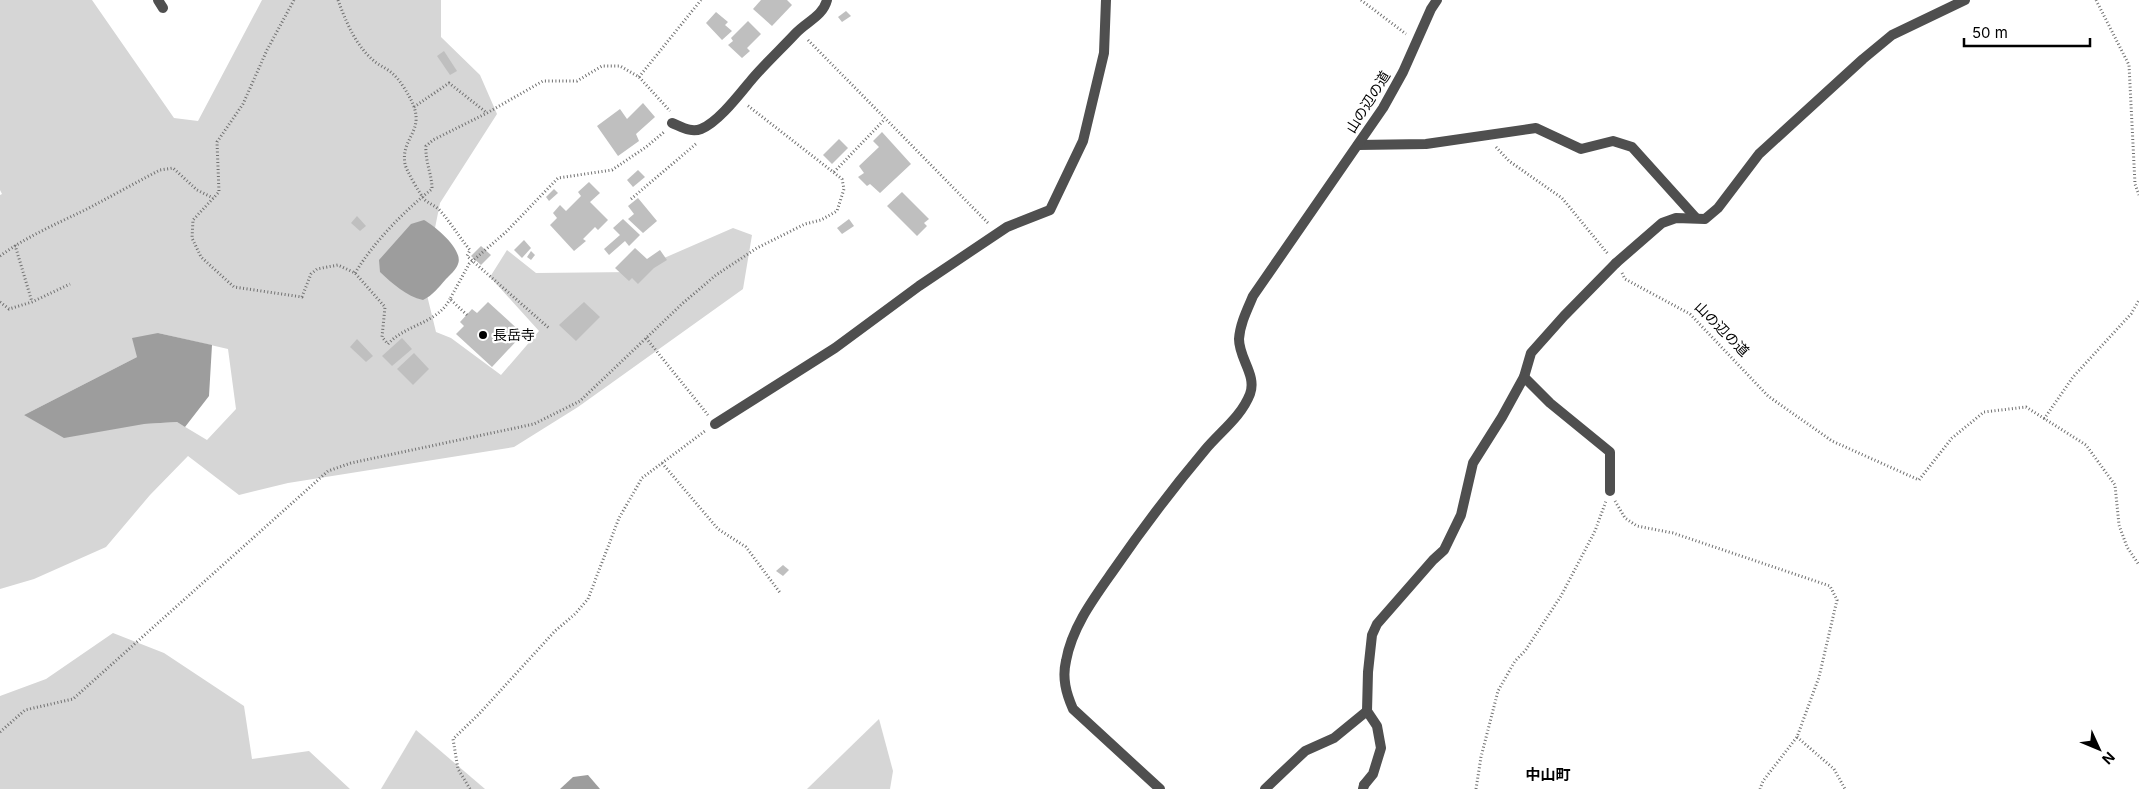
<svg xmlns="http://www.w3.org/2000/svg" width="2139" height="789" viewBox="0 0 2139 789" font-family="Inter,'Noto Sans JP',sans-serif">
<rect width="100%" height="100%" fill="#fff"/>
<g fill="#d6d6d6" fill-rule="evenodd">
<path d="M0 0H92L174 118 198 121 262 0H441V37L480 75 497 114 440 203 424 283 436 332 451 338 501 375 539 331 490 277 507 250 536 273 632 272 733 228 752 235 743 289 578 407 514 447 288 483 239 495 188 456 150 495 106 547 34 579 0 589V195L2 194 0 190ZM158 333 228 349 236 409 207 440 177 422 144 424 24 415 137 357Z"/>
<polygon points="113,633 164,653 244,706 252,759 309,751 350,789 0,789 0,696 46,679"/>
<polygon points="879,719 893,771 890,789 807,789"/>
<polygon points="416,730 485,789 381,789"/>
</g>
<g fill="#9d9d9d">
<path d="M424 220C435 226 464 250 458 264 456 270 450 275 446 279 438 288 433 295 423 300 406 296 393 284 380 272L379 260 411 224Z"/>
<polygon points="158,333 212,345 209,396 185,427 177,422 144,424 64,438 24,415 137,357 132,338"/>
<polygon points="588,775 600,789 560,789 573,777"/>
</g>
<g fill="#bfbfbf">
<polygon points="761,0 787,0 792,5 772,26 753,9"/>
<polygon points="846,11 851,16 842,22 838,17"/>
<polygon points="716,12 728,22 725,25 732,31 722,40 706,23"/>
<polygon points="748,21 761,34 747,48 750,51 742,58 728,45 733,41 731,38"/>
<polygon points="444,51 457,71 450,75 437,56"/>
<polygon points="643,103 655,117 636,134 639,141 618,156 597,126 620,109 627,119"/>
<polygon points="882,132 911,164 880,193 870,184 867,186 858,177 864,173 859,166 879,147 873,141"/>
<polygon points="839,139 848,148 832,164 823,155"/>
<polygon points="638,170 645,177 633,187 627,180"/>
<polygon points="589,182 600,193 590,202 608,220 598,230 595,227 583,239 586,241 574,251 550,225 557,218 553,213 560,205 566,211 581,196 578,192"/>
<polygon points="554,189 558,193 549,201 546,197"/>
<polygon points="902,192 929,219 924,223 927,226 917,236 887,206"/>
<polygon points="638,198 657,221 643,233 628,219 634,214 628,206"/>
<polygon points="357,216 366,226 360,231 351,223"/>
<polygon points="623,219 640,235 629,246 625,241 609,255 604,249 620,235 613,228"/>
<polygon points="849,219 854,226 842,234 837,228"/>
<polygon points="524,240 531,248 522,258 514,250"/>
<polygon points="481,246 491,255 481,265 471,256"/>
<polygon points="635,248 647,259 660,250 667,260 654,268 638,284 632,278 629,281 615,268"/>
<polygon points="531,251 535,255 531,260 527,257"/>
<polygon points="488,302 523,334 492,367 456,334 464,326 460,322 472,309 477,313"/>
<polygon points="584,302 600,317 576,341 559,325"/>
<polygon points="402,338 412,349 392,366 382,356"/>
<polygon points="357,339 373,356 366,362 350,347"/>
<polygon points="414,353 429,369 413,385 397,369"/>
<polygon points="783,565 789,570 783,576 776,571"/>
</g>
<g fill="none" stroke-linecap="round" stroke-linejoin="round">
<g stroke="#717171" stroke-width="3" stroke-dasharray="1 2.5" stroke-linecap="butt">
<path d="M294 0 267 50 243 104 217 142 219 192 193 220 192 238 201 257 234 287 302 297 311 274 317 269 338 265 355 273 385 307 382 337 388 344C406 324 437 324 450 299"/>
<path d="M338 0C346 22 356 46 374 61 380 66 388 69 393 74 399 79 405 89 409 96 429 131 400 136 405 164 406 170 421 196 425 200 431 205 437 206 443 214 452 225 460 238 470 250L467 256 550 329"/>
<polyline points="1361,0 1406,34"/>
<polyline points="2096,0 2129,65 2135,184 2139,195"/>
<polyline points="808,40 989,224"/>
<polyline points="639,77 701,0"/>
<polyline points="414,107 449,83 487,113"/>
<polyline points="1496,147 1509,161 1562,198 1608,254"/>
<polyline points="834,172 885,119"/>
<polyline points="631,199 697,143"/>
<polyline points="15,245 32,302"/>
<path d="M0 256C26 237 56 224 85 210 110 197 135 183 160 170L173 168 197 190 213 198"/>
<path d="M355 273C374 242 403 212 432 189 432 174 425 162 426 146L433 140 487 113 543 81H577L602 66H620L639 77 670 111"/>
<polyline points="1622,273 1625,279 1690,314 1768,396 1832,441 1919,480 1952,438 1984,412 2026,407 2086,445 2115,485 2119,525 2127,547 2139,565"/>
<polyline points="0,302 9,309 32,302 70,284"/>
<polyline points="467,315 450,299 469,264 506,232 558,178 612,170 646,147 664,132"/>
<polyline points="646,338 708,415"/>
<polyline points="2044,419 2073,377 2131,314 2139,300"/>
<polyline points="662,463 718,529 746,547 781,594"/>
<polyline points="1615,501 1625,518 1637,526 1673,533 1830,586 1837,600 1819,677 1797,737 1763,781 1760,789"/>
<polyline points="0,732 25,710 73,699 328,471 351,463 534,424 580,401 683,303 716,275 757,248 805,224 821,220 837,211 844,189 842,179 747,105"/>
<polyline points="1797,737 1834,769 1845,789"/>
<polyline points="470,789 458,769 453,739 479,714 555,631 575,614 588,599 619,518 642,478 705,431"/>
<polyline points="1476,789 1481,757 1498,691 1515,661 1525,651 1561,596 1595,531 1606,501"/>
</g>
<g stroke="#4f4f4f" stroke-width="10">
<polyline points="158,0 163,8"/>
<polyline points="1524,377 1550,403 1610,452 1610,491"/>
<polyline points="1364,785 1373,774 1381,748 1377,726 1367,711 1368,672 1372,635 1377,624 1433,560 1444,550 1461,515 1473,463 1502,417 1524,377 1531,353 1564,316 1616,263"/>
<polyline points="1265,789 1305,751 1334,738 1367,711"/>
</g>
<g stroke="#4f4f4f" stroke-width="10">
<path d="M672 123C682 127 691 133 701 129 719 122 741 92 753 78 767 62 782 48 796 33 806 22 823 16 827 0"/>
<polyline points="1358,145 1426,144 1536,128 1581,149 1613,141 1632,147 1696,218"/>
<polyline points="1616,263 1662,223 1676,218 1705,219 1718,208 1759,154 1863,59 1892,35 1965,0"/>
<polyline points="715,424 835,348 919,286 1007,227 1050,210 1083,141 1104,53 1106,0"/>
<path d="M1160 789 1073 709C1066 693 1062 678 1066 661 1072 627 1094 598 1113 571 1142 529 1173 488 1205 450 1221 431 1241 417 1250 394 1257 375 1239 359 1239 339 1240 324 1247 310 1253 296L1383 108 1403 72 1431 9 1437 0"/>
<polyline points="1363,789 1364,785"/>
</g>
</g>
<circle fill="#000" stroke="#fff" stroke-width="2" cx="483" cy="335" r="5"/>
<g text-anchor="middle" stroke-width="4.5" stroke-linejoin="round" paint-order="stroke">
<g font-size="14" fill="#000" stroke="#fff">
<text transform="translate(1368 102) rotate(-58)" y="5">山の辺の道</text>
<text transform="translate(1722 329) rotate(45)" y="5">山の辺の道</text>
</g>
<g font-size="14" fill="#000" stroke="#fff" text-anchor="start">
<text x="493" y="340">長岳寺</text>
</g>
<g font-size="15" font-weight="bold" fill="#000" stroke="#fff">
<text x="1548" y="780">中山町</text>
</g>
</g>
<g transform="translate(2099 749) rotate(134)" stroke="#ffffff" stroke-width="4" paint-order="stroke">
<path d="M0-4L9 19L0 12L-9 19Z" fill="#000000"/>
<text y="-8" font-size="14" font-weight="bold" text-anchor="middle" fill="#000000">N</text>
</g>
<path d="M1964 38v8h126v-8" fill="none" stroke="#000000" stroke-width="2.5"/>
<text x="1972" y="38" font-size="15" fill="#000000" stroke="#ffffff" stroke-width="4" paint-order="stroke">50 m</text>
</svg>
